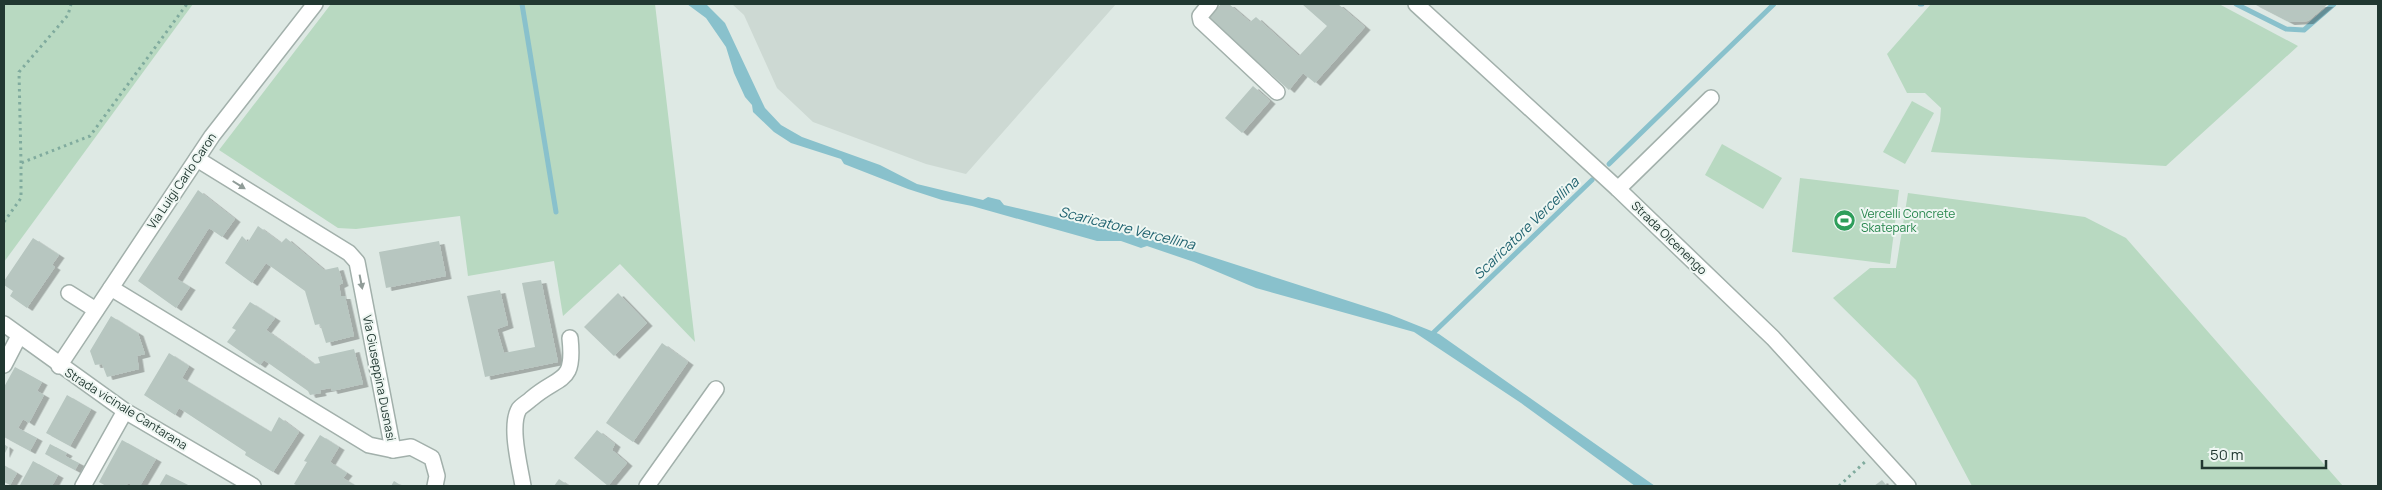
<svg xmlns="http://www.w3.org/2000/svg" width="2382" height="490" viewBox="0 0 2382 490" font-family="Manrope,sans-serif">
<defs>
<filter id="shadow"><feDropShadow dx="5.5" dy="3" stdDeviation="0" flood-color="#0004"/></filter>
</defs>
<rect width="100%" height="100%" fill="#dee9e4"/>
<polygon fill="#cdd9d3" points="732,4 1116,4 966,174 926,164 813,122 777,88 744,15"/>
<g fill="#b8d9c1">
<polygon points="4,4 193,4 4,262"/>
<polygon points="331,4 655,4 695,342 620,264 563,316 554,261 468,276 460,216 356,229 338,228 219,150"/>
<polygon points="1931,4 2219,4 2298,46 2166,166 1931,152 1940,121 1941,108 1925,93 1907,93 1887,54"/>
<polygon points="1912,101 1934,113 1905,164 1883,152"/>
<polygon points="1722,144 1782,178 1763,209 1705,175"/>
<polygon points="1800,178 1899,190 1890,264 1792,252"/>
<polygon points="1908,193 2085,217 2126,238 2343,486 1972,486 1916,380 1833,298 1870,268 1896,268"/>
</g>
<polygon fill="#89c1cc" points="687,4 706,4 725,23 765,108 781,125 802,137 880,165 917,184 983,200 988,197 1000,200 1004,205 1175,245 1389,314 1439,334 1655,486 1635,486 1521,403 1414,332 1256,288 1194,262 1147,246 1141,248 1121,241 1097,241 972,206 942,200 908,189 844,164 841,159 791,143 774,132 753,112 752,105 745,97 734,73 726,47 706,18"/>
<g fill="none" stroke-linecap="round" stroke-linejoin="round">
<g stroke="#89c1cc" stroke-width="5">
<polyline points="522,4 556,212"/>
<polyline points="1920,4 1922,4"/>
<polyline points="2236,4 2286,29 2304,30 2334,4"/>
<polyline points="1609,164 1774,4"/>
<polyline points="1430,336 1592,180"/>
</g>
</g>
<g fill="#b7c6c0" filter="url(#shadow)">
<polygon points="1221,4 1229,4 1250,22 1256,17 1299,56 1327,26 1302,4 1338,4 1365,27 1315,83 1303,73 1289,90 1208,18"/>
<polygon points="2254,4 2328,4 2308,21 2289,22"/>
<polygon points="1253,86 1270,101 1242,133 1225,118"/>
<polygon points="198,190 235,219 222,237 209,228 177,279 190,287 176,308 138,281"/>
<polygon points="258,226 281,243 286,238 324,270 338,267 343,283 339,285 341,296 345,296 354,336 326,343 320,324 315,325 305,291 266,263 252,283 225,263 242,236 248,242"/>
<polygon points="33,238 59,255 52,265 55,267 27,308 10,296 13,291 4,285 4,281"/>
<polygon points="439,241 446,276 386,288 379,252"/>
<polygon points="541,280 558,362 485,377 467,296 500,290 508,325 497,329 504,353 535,347 522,283"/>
<polygon points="618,293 647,323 614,356 584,327"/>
<polygon points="250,302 275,318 266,330 314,364 320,363 318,357 354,349 363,384 332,391 331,388 320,390 321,393 310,395 308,391 264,360 260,365 227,342 236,330 232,328"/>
<polygon points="111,316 138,333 145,354 137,356 139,369 107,377 102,364 95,365 90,351"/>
<polygon points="662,343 688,362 633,442 606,423"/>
<polygon points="169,353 189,366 182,378 271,432 279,417 299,432 273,472 245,455 246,452 179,408 175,415 144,395"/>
<polygon points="15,367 42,382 37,391 44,395 29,423 23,419 18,428 37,438 30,451 4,437 4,387"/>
<polygon points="67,395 91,409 70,446 46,433"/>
<polygon points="597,430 615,444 612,450 627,463 608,486 574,458"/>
<polygon points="320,435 339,447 330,462 347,473 343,478 356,486 298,486 294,484 307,462 304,461"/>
<polygon points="122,440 156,459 140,486 134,486 128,483 126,486 106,486 99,482"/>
<polygon points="4,444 8,447 4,455"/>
<polygon points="50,444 67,453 65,456 79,463 75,470 45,454"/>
<polygon points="33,461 58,475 52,486 20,485"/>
<polygon points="4,465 17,473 10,485 4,482"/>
<polygon points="166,474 190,486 159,486"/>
<polygon points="559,479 569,486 554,486"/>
<polygon points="1882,480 1887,486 1874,486"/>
<polygon points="394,481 402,486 391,486"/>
</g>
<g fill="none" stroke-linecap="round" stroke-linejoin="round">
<defs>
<g id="minor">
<polyline points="1210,4 1200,16 1201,21 1277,92"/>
<polyline points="1416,4 1618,189 1773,338 1908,486"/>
<polyline points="197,159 349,253 357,262 393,450"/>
<polyline points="1618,189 1711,98"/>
<polyline points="111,288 369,445 393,450 411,447 432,458 437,476 435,486"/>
<polyline points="69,293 96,310"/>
<polyline points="4,324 125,411 253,486"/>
<polyline points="4,365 19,336"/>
<polyline points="59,366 212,136 315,4"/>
<polyline points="83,486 125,411"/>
<path d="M523 486C520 467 509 426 519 409 521 406 528 402 531 399 560 374 575 385 570 338"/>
<polyline points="647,486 716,389"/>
</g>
</defs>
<use href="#minor" stroke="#a2b0ab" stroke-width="18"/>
<g stroke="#80ab9e" stroke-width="3" stroke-dasharray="2.5 4" stroke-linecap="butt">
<polyline points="21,163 19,72 68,15 71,4"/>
<polyline points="4,222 21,198 21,163 90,136 187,4"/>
<polyline points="1839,486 1866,461"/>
</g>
<use href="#minor" stroke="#fff" stroke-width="15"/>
</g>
<defs><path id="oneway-solid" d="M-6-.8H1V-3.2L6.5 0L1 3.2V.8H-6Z" transform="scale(1.25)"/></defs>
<g fill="#909c98">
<use href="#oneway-solid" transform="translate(239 185) rotate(32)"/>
<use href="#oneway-solid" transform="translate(361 282) rotate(79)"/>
</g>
<defs>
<symbol id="stadium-disc" viewBox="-11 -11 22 22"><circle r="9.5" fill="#2e9e5b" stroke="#eef6f2"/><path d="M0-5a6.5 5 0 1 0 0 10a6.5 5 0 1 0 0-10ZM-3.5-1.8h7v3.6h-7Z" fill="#fff"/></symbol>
</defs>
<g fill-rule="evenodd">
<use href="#stadium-disc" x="1832" y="208" width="25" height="25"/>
</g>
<g text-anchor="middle" stroke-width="4" stroke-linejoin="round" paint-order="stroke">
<g font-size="12" fill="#213831" stroke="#eef6f2">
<text transform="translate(182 181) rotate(-56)" y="4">Via Luigi Carlo Caron</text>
<text transform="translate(1669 238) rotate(44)" y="4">Strada Olcenengo</text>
<text transform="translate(379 378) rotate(79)" y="4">Via Giuseppina Dusnasi</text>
<text transform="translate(126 409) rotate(32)" y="4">Strada vicinale Cantarana</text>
</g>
<g font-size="12" fill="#27864d" stroke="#eef6f2" text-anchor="start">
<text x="1861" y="218">Vercelli Concrete<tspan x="1861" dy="14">Skatepark</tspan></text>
</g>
<g font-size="14" font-style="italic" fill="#1f626f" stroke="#eef6f2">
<text transform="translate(1127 228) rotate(14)" y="5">Scaricatore Vercellina</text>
<text transform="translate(1526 228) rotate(-44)" y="5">Scaricatore Vercellina</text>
</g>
</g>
<rect width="2382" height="490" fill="none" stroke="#213831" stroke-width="10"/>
<path d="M2202 460v8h124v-8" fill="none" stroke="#213831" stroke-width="2.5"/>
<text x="2210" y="460" font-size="15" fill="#213831" stroke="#eef6f2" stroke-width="4" paint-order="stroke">50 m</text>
</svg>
